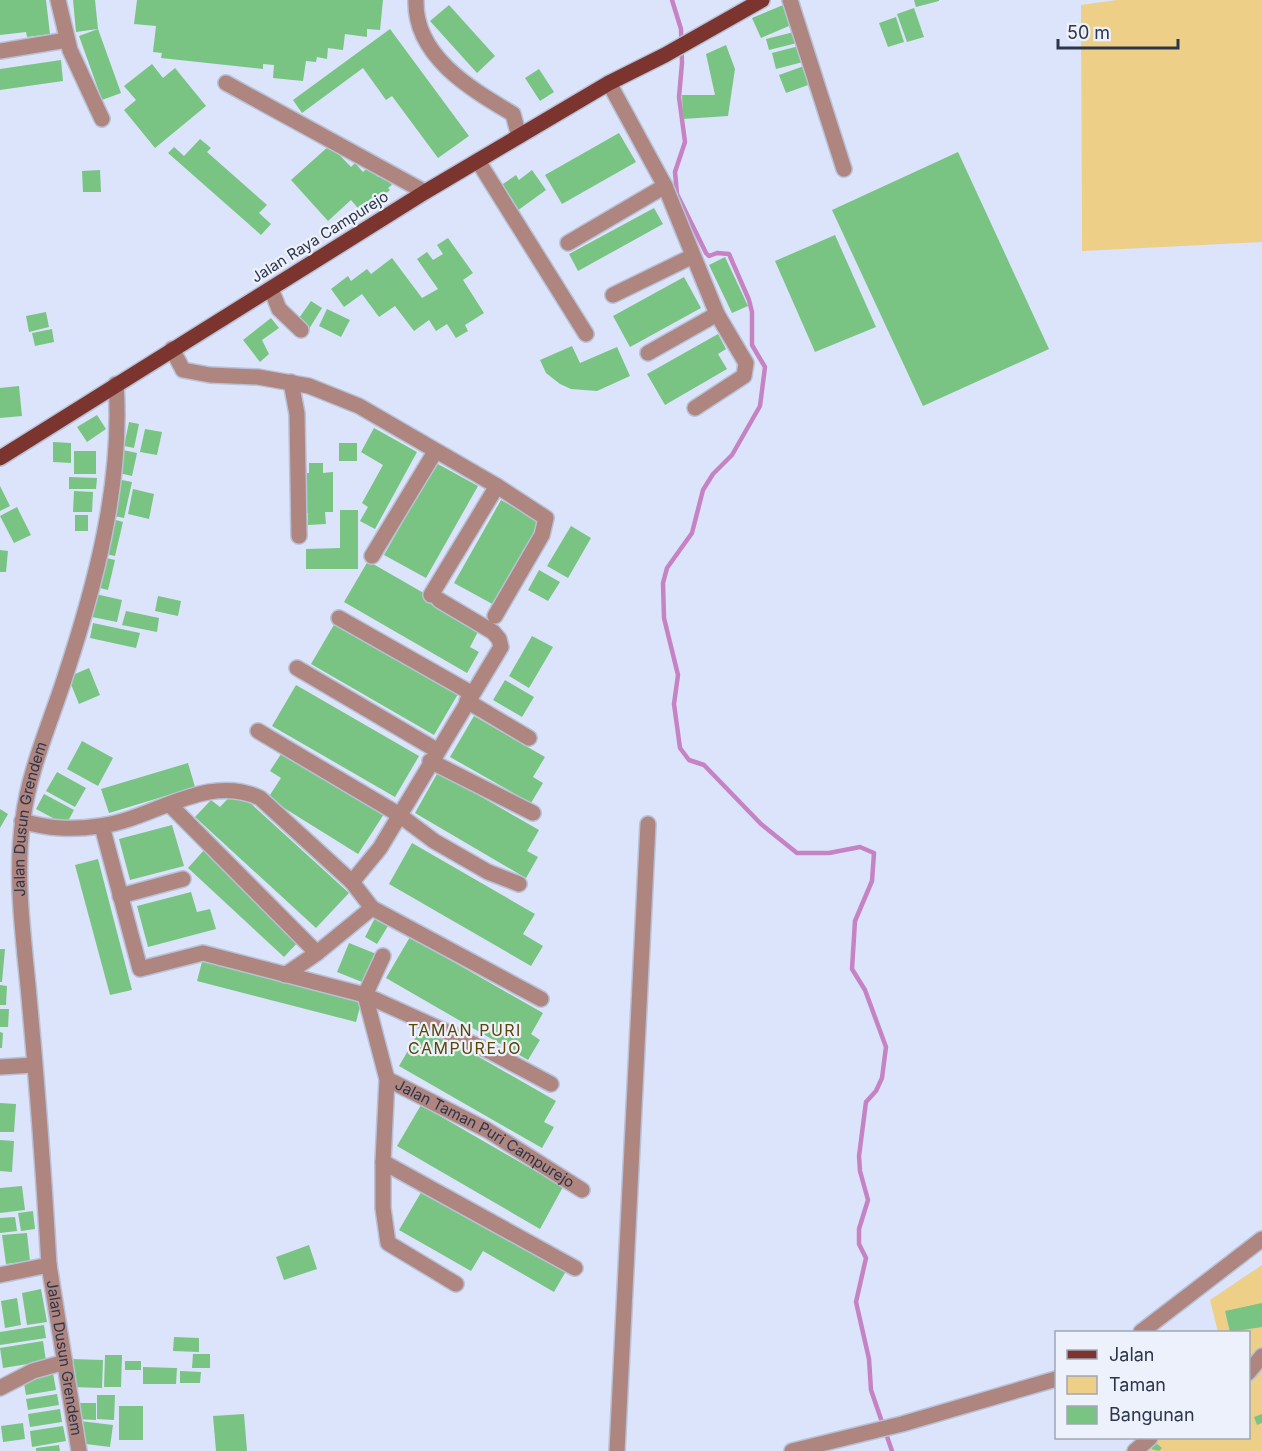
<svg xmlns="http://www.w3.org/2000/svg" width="1262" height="1451" viewBox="0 0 1262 1451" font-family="Inter,sans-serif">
<rect width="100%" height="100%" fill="#dbe4fa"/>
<g fill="#edcf88">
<polygon points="1117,0 1262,0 1262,242 1082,251 1081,5"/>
<polygon points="1262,1265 1262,1451 1125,1451 1144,1438 1248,1438 1248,1332 1218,1332 1210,1300"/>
</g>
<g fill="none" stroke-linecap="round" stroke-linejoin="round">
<polyline stroke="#c683c4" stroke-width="4.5" points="672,0 681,29 682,63 679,97 685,142 675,172 677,194 706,253 709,256 717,253 729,254 749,300 752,312 752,345 765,367 760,406 732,455 713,474 703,490 692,533 667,568 663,583 664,618 678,675 674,704 680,748 689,760 704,765 761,824 797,853 829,853 860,847 874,853 872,881 855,921 852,969 865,990 886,1047 882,1078 876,1091 866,1102 859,1156 860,1171 868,1200 859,1229 859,1244 866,1258 856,1302 869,1359 871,1390 892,1451"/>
</g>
<g fill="#79c483">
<polygon points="0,0 46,0 50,34 27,37 26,32 0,35"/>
<polygon points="73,0 95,0 98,29 76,32"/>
<polygon points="137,0 383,0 380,30 367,29 367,37 345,34 343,50 328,48 327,59 317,57 316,62 306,61 303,81 273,78 274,65 263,64 263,69 161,58 162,53 153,52 156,26 134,24"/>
<polygon points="914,0 939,0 939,1 916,7"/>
<polygon points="788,3 796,23 761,38 752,18"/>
<polygon points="449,5 495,56 477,73 430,21"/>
<polygon points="914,8 924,37 907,42 897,14"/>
<polygon points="896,17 904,42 888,47 879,23"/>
<polygon points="98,29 121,93 102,100 79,36"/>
<polygon points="390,29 469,136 438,158 392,96 386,100 363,68 302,113 293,100"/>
<polygon points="794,32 797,43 769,50 766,39"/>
<polygon points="726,45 735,69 728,116 683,119 682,95 715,95 706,54"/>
<polygon points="799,46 803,62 776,69 772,53"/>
<polygon points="61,60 63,81 0,90 0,69"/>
<polygon points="152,64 163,78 175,68 206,106 155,148 124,110 136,100 124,86"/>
<polygon points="804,66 811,84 786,93 779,75"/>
<polygon points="539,69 554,92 540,101 525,78"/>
<polygon points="619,133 636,162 562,204 545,175"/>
<polygon points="200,139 211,148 207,152 267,205 259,213 271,224 261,235 168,153 174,147 184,156"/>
<polygon points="330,145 351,167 355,163 363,172 368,167 378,177 382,174 392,185 388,188 390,190 363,214 351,200 328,221 291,180"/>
<polygon points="958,152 1049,349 923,406 832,210"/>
<polygon points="100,170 101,192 83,192 82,171"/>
<polygon points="532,170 546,190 517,211 500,186 516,175 519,180"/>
<polygon points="654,208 663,224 578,271 569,254"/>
<polygon points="835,235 876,327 815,352 775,261"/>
<polygon points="448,238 473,273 463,280 484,313 465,325 468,331 456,338 447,324 436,331 429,320 414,331 395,306 379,317 362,294 344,307 331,289 348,276 351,281 367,269 371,274 392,258 422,298 438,289 417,259 427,252 433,260 443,254 437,245"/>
<polygon points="725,257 748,306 732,313 709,265"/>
<polygon points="684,277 701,308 630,347 613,316"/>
<polygon points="311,301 322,308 309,329 297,321"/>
<polygon points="327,309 350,320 341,337 319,326"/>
<polygon points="46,312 49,327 29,332 26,316"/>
<polygon points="271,318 279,328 262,340 269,354 260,362 243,340"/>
<polygon points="52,329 54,342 35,346 32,333"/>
<polygon points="718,334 726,349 718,354 727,369 665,405 647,374"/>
<polygon points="572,346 580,363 617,347 630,376 597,391 571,389 560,384 546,373 540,360"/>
<polygon points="19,386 22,416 0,418 0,388"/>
<polygon points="97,415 106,429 87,442 77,427"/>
<polygon points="129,422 139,424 134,448 124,446"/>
<polygon points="374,428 417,452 375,529 360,521 368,507 362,503 383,465 361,452"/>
<polygon points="145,429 162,432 157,455 140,452"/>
<polygon points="53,442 71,443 71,463 53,462"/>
<rect x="339" y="443" width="18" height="18"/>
<polygon points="123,450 137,453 132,476 119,473"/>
<rect x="74" y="451" width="22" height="23"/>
<polygon points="309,463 323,463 323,473 333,472 333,512 325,512 326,524 308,525 308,513 301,513 300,473 309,473"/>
<polygon points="436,463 478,486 426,578 384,555"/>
<polygon points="69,477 97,478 96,489 69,489"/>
<polygon points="117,479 132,482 124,518 110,515"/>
<polygon points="0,486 10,506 0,511"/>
<polygon points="133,489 154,494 149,519 128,514"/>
<polygon points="74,491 93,492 92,512 73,512"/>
<polygon points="501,500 542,523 496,606 454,583"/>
<polygon points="17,507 31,535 14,543 0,516"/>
<polygon points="340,510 358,510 358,569 306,569 306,549 340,548"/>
<rect x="75" y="515" width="13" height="16"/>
<polygon points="109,518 123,522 115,556 101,553"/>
<polygon points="571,526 591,538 568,578 547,566"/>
<polygon points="0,550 8,551 6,572 0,572"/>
<polygon points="102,557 115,560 108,590 96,587"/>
<polygon points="368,561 481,626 470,647 479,652 467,673 344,602"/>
<polygon points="539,570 560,582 548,601 528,590"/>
<polygon points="91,593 122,600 117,622 87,616"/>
<polygon points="158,596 181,601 178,616 155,611"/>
<polygon points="126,611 159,618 157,632 122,625"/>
<polygon points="93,623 140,633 136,648 90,638"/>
<polygon points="335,623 458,694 434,735 311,664"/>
<polygon points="532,636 553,647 529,688 509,676"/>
<polygon points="89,668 100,695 79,704 68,677"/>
<polygon points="505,680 534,697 522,717 493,700"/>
<polygon points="296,685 419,756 395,797 272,726"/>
<polygon points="474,716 545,757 533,777 543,783 531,803 450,757"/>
<polygon points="82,741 113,758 98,786 67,769"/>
<polygon points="283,751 384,814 358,854 268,798 281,778 270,771"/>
<polygon points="188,763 195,787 109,813 101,789"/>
<polygon points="57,772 86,788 75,807 46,791"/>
<polygon points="438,772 539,830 527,851 538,857 526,878 415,813"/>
<polygon points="236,790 349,893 316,928 195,817 211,800 220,807"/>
<polygon points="44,794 74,810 66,825 36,809"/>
<polygon points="0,809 8,814 0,828"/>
<polygon points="172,825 184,866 130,880 119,839"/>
<polygon points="412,843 535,914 523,934 543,946 531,966 389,884"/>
<polygon points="204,850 300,940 284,957 188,868"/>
<polygon points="98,859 132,990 110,995 75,865"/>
<polygon points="191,892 197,912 210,909 216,929 148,947 137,906"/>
<polygon points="375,918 388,926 377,944 365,937"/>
<polygon points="410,937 543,1013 531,1034 540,1040 528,1060 386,978"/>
<polygon points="349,943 379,955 367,984 337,972"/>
<polygon points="0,949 5,949 2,982 0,982"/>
<polygon points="203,958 362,999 356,1022 197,981"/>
<polygon points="0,985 7,986 6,1005 0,1005"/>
<polygon points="0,1009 9,1009 8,1027 0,1027"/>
<polygon points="423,1025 556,1101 544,1122 554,1127 542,1148 399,1066"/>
<polygon points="0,1032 3,1033 2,1048 0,1048"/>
<polygon points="0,1103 16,1104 14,1132 0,1132"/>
<polygon points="421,1105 563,1187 540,1229 397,1146"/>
<polygon points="0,1140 14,1141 12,1172 0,1171"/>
<polygon points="22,1186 25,1210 0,1213 0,1188"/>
<polygon points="423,1189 566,1271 554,1292 483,1251 471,1271 399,1230"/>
<polygon points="33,1211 35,1229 21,1231 18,1213"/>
<polygon points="15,1217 17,1231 0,1233 0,1218"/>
<polygon points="27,1233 30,1261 6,1264 2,1235"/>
<polygon points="309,1245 317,1269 284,1280 276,1257"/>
<polygon points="41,1289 47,1322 27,1325 22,1293"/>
<polygon points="17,1298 21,1325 5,1328 1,1301"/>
<polygon points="1262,1303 1262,1327 1230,1332 1225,1311"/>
<polygon points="44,1325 46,1338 0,1345 0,1332"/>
<polygon points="174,1337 199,1338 199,1352 173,1351"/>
<polygon points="43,1341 46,1361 3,1368 0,1348"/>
<polygon points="193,1354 210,1354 210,1368 192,1368"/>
<polygon points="105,1355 122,1355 121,1387 104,1387"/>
<polygon points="71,1359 103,1360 102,1388 71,1387"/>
<rect x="125" y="1361" width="16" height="9"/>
<polygon points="143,1367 177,1368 176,1384 143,1384"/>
<polygon points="180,1371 201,1372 200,1383 180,1383"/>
<polygon points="53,1373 56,1390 26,1395 23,1378"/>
<polygon points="57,1394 59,1405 28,1410 26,1399"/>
<polygon points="97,1395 115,1395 114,1420 97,1419"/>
<polygon points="75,1403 96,1403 96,1420 74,1419"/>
<rect x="119" y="1406" width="24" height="34"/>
<polygon points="60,1409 62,1422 30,1427 28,1414"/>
<polygon points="244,1414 247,1451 216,1451 213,1416"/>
<polygon points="1262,1414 1262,1423 1257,1425 1254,1417"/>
<polygon points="80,1421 113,1425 110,1447 78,1443"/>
<polygon points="23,1423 25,1439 3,1442 1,1426"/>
<polygon points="63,1426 66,1441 32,1447 30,1431"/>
<polygon points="1156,1443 1162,1448 1159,1451 1151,1449"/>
<polygon points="59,1445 60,1451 36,1451 36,1448"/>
</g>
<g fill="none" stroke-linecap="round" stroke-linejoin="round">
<defs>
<g id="minor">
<polyline points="58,0 70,50 102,119"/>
<path d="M416 0C414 56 471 89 513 114L519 136"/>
<polyline points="790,0 844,169"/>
<polyline points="0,51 67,40"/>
<polyline points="226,83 425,192"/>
<polyline points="609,83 665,186 717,314 746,363 744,376 695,408"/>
<polyline points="478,161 586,334"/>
<polyline points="568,243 665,186"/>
<polyline points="271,289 279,309 301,330"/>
<polyline points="613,295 691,257"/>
<polyline points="172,349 183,370 210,375 258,377 309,386 359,406 497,486 431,595"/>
<polyline points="648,353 717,314"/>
<polyline points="291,382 297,414 299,536"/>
<polyline points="372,556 435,452"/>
<polyline points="495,616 542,535 546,518 497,486"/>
<polyline points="339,618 471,693"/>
<polyline points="297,668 438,751"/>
<polyline points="467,701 529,738"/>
<polyline points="258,731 398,814 434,841 488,872 519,884"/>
<polyline points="430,761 533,813"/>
<polyline points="170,805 317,953"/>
<path d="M22 821C49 829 72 830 100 826 152 820 207 772 260 798L352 882 372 908 541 999"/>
<polyline points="102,826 140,969 203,953 365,995 491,1052 551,1084"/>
<polyline points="352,882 380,848 501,647 499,639 493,632 439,600"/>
<polyline points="120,896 183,879"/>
<polyline points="285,975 317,953 372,908"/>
<polyline points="365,995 387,1079 383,1162 383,1208 388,1243 456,1284"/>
<polyline points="365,995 383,956"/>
<polyline points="0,1067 34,1065"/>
<path id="s1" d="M387 1079 487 1130 582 1190"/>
<polyline points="383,1162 575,1268"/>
<path id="s2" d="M49 1265 79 1451"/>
<path id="s3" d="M0 1275 49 1265C44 1180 38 1094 30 1008 25 946 14 881 23 819 29 771 49 726 64 680 95 586 123 484 116 384"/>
<polyline points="1141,1332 1262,1239"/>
<polyline points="1248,1373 1262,1356"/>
<polyline points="0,1388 33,1371 65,1362"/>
<polyline points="617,1451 648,824"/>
<polyline points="792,1451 902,1424 1056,1379"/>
<polyline points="1135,1451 1150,1438"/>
</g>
<polyline id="major" points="0,458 425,192 609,83 665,55 762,0"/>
</defs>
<use href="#minor" stroke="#b8c1d7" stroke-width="18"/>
<use href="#major" stroke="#b8c1d7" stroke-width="18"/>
<use href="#minor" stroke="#af857f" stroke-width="15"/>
<use href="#major" stroke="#7b342e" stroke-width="15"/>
</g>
<g text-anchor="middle" stroke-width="4.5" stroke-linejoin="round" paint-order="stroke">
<g font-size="15" fill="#2d354a" stroke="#edf1fc">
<text transform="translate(320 237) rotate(-32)" y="5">Jalan Raya Campurejo</text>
<text dy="5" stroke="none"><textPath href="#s3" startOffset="498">Jalan Dusun Grendem</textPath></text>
<text dy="5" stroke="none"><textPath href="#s1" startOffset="112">Jalan Taman Puri Campurejo</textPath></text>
<text dy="5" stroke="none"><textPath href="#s2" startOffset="94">Jalan Dusun Grendem</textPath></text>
</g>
<g font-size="16" letter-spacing="1.5" fill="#5b4606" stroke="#edf1fc">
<text x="465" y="1036">TAMAN PURI<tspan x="465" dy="18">CAMPUREJO</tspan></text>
</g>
</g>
<rect x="1055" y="1331" width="195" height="108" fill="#edf1fc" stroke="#a0a6b5" stroke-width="1.5"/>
<rect x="1067" y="1350" width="30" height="9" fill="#7b342e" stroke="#a0a6b5" stroke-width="1.5"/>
<text x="1109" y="1361" font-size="18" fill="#2d354a">Jalan</text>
<rect x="1067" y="1376" width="30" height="18" fill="#edcf88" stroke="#a0a6b5" stroke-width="1.5"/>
<text x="1109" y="1391" font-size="18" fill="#2d354a">Taman</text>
<rect x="1067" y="1406" width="30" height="18" fill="#79c483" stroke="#a0a6b5" stroke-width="1.5"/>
<text x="1109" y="1421" font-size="18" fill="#2d354a">Bangunan</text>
<path d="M1058 39v9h120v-9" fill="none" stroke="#2d354a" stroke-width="3"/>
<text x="1067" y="39" font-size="18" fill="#2d354a" stroke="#edf1fc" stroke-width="4.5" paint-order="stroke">50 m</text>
</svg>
